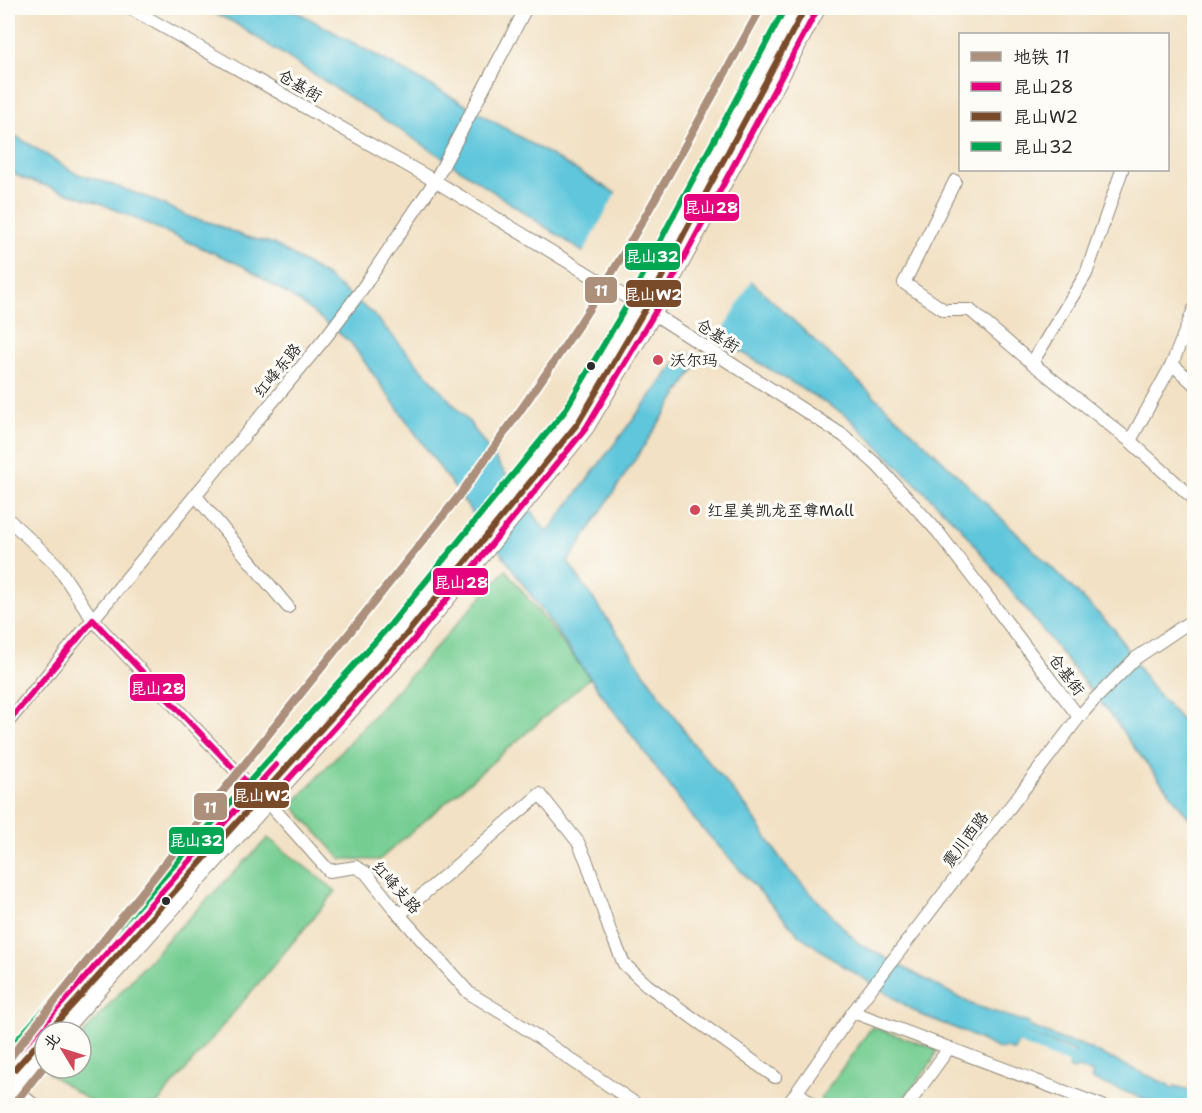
<svg xmlns="http://www.w3.org/2000/svg" width="1202" height="1113" viewBox="0 0 1202 1113" font-family="'Shantell Sans','LXGW WenKai TC',sans-serif">
<rect width="100%" height="100%" fill="#fdfcf7"/>
<filter id="ink" filterUnits="userSpaceOnUse"><feTurbulence type="fractalNoise" baseFrequency=".0167" numOctaves="2"/><feDisplacementMap in="SourceGraphic" scale="12" xChannelSelector="R" yChannelSelector="G"/><feConvolveMatrix kernelMatrix="1 2 1 2 8 2 1 2 1" color-interpolation-filters="sRGB"/></filter>
<filter id="wash" filterUnits="userSpaceOnUse"><feTurbulence type="fractalNoise" baseFrequency=".008" numOctaves="4" result="noise"/><feDisplacementMap in="SourceGraphic" scale="24" xChannelSelector="R" yChannelSelector="G"/><feGaussianBlur stdDeviation="1.35" result="paint"/><feColorMatrix in="noise" values="0 0 0 0 0 0 0 0 0 0 0 0 0 0 0 0 0 1.4 0 .05"/><feComposite in="paint" operator="in"/></filter>
<g filter="url(#wash)">
<rect width="100%" height="100%" fill="#f2e1c4"/>
<g fill="#75cd92" stroke="#507c5e" stroke-width="1.5">
<polygon points="506,570 590,678 379,860 341,859 292,805"/>
<polygon points="268,838 336,891 156,1105 96,1105 48,1073 52,1068 81,1068 81,1036 169,938"/>
<polygon points="872,1027 937,1049 932,1062 899,1105 829,1105 820,1099"/>
</g>
<g fill="#5fc6db" stroke="#457883" stroke-width="1.5">
<polygon points="203,8 290,8 459,101 632,203 748,278 939,457 1114,629 1150,685 1184,723 1194,737 1194,824 1129,741 1117,723 960,527 847,416 715,336 592,258 431,150 233,22"/>
<path d="M8 133 19 138 75 173 99 180 151 199 192 218 212 223 243 236 274 244 326 276 373 314 470 423 547 533 684 352 700 360 568 562 692 742 748 809 786 867 858 943 973 1005 1029 1023 1030 1027C1046 1031 1063 1043 1079 1044L1169 1085 1172 1089 1175 1086 1194 1091V1105H1161L1091 1079 1093 1073 1078 1068 1073 1070 1069 1068 1075 1051 1023 1033 1014 1051 1007 1048 1000 1049 997 1048 962 1031 921 1015 842 965 799 935 694 819 608 703 351 343 301 303 243 266 100 203 22 178 8 170Z"/>
</g>
<polygon fill="#f2e1c4" points="617,191 753,278 717,341 582,255"/>
<g fill="none" stroke-linecap="round" stroke-linejoin="round">
<polyline stroke="#5fc6db" stroke-width="12" points="1006,1032 1088,1065"/>
</g>
</g>
<g filter="url(#ink)">
<g fill="none" stroke-linecap="round" stroke-linejoin="round">
<defs>
<g id="minor">
<polyline points="130,8 435,181 654,314 844,436 877,465 938,532 1079,717"/>
<polyline points="955,181 904,283 944,310 970,310 1032,363 1130,441 1172,364 1194,384"/>
<polyline points="1032,363 1086,274 1122,170"/>
<polyline points="1172,364 1194,309"/>
<polyline points="1130,441 1194,499"/>
<polyline points="196,496 288,607"/>
<polyline points="8,519 56,564 93,620 254,790 268,802 329,871 356,867 366,873 396,911 469,993 507,1016 639,1106"/>
<polyline points="8,722 326,337 360,292 435,181 526,8"/>
<polyline points="399,915 540,794 578,842 587,862 610,931 624,964 647,985 775,1077"/>
<polyline points="853,1012 1103,1106"/>
<polyline points="797,1092 815,1106"/>
<polyline points="787,1106 853,1012 1079,717 1094,700 1136,658 1194,619"/>
<polyline points="907,1106 949,1048"/>
</g>
<g id="major">
<polyline points="61,1032 412,642 586,428 654,314 818,8"/>
<polyline points="8,1063 398,630 571,417 638,304 677,228 795,8"/>
<polyline points="8,1086 33,1106"/>
<polyline points="8,1091 45,1050"/>
</g>
</defs>
<use href="#minor" stroke="#8e8678" stroke-width="14"/>
<use href="#major" stroke="#8e8678" stroke-width="17"/>
<use href="#minor" stroke="#fff" stroke-width="12"/>
<use href="#major" stroke="#fff" stroke-width="15"/>
<defs>
<g id="bus-1">
<polyline points="8,722 93,620 254,790 268,802 412,642 586,428 654,314 818,8"/>
<polyline points="8,1063 276,765"/>
</g>
<g id="bus-2">
<polyline points="48,1032 405,636 578,423 646,308 685,232 803,12"/>
<polyline points="15,1069 45,1035"/>
</g>
<polyline id="bus-3" points="8,1050 391,624 564,412 630,300 669,224 785,8"/>
</defs>
<use href="#bus-1" stroke="#fdfcf7" stroke-width="10"/>
<use href="#bus-2" stroke="#fdfcf7" stroke-width="10"/>
<use href="#bus-3" stroke="#fdfcf7" stroke-width="10"/>
<use href="#bus-1" stroke="#e5007d" stroke-width="6"/>
<use href="#bus-2" stroke="#7a4b2a" stroke-width="6"/>
<use href="#bus-3" stroke="#00a651" stroke-width="6"/>
<defs>
<g id="metro-1">
<path d="M8 1060 458 497C512 423 565 349 613 271 665 185 712 96 761 8"/>
<polyline points="12,1106 45,1065"/>
</g>
</defs>
<use href="#metro-1" stroke="#fdfcf7" stroke-width="12"/>
<use href="#metro-1" stroke="#ac907b" stroke-width="8"/>
</g>
</g>
<g fill="#d1495b" stroke="#fdfcf7" stroke-width="2">
<circle cx="658" cy="360" r="6"/>
<circle cx="695" cy="510" r="6"/>
</g>
<g fill="#2b2b2b" stroke="#fdfcf7" stroke-width="2">
<circle cx="591" cy="366" r="5"/>
<circle cx="166" cy="901" r="5"/>
</g>
<g text-anchor="middle" stroke-width="6" stroke-linejoin="round" paint-order="stroke">
<g font-size="16" fill="#2b2b2b" stroke="#fdfcf7">
<text transform="translate(300 85) rotate(30)" y="6">仓基街</text>
<text transform="translate(718 335) rotate(33)" y="6">仓基街</text>
<text transform="translate(277 370) rotate(-51)" y="6">红峰东路</text>
<text transform="translate(1067 674) rotate(53)" y="6">仓基街</text>
<text transform="translate(965 839) rotate(-53)" y="6">震川西路</text>
<text transform="translate(397 887) rotate(48)" y="6">红峰支路</text>
</g>
<g font-size="16" fill="#2b2b2b" stroke="#fdfcf7" text-anchor="start">
<text x="670" y="366">沃尔玛</text>
<text x="707" y="516">红星美凯龙至尊Mall</text>
</g>
</g>
<g stroke="#fdfcf7" stroke-width="2">
<rect x="683" y="193" width="57" height="29" rx="6" fill="#e5007d"/>
<rect x="624" y="242" width="57" height="29" rx="6" fill="#00a651"/>
<rect x="584" y="276" width="34" height="28" rx="6" fill="#ac907b"/>
<rect x="625" y="279" width="57" height="29" rx="6" fill="#7a4b2a"/>
<rect x="432" y="567" width="57" height="29" rx="6" fill="#e5007d"/>
<rect x="129" y="673" width="57" height="29" rx="6" fill="#e5007d"/>
<rect x="233" y="781" width="57" height="28" rx="6" fill="#7a4b2a"/>
<rect x="193" y="792" width="35" height="29" rx="6" fill="#ac907b"/>
<rect x="168" y="826" width="57" height="29" rx="6" fill="#00a651"/>
</g>
<g font-size="16" text-anchor="middle" font-weight="bold" fill="#fff">
<text x="711" y="213">昆山28</text>
<text x="652" y="262">昆山32</text>
<text x="601" y="296">11</text>
<text x="653" y="300">昆山W2</text>
<text x="461" y="588">昆山28</text>
<text x="157" y="694">昆山28</text>
<text x="262" y="801">昆山W2</text>
<text x="210" y="813">11</text>
<text x="196" y="846">昆山32</text>
</g>
<rect width="1202" height="1113" fill="none" stroke="#fdfcf7" stroke-width="30"/>
<rect x="959" y="33" width="210" height="138" fill="#fdfcf7" stroke="#a9a8a5" stroke-width="1.5"/>
<rect x="971" y="52" width="30" height="9" fill="#ac907b" stroke="#a9a8a5" stroke-width="1.5"/>
<text x="1013" y="63" font-size="18" fill="#2b2b2b">地铁 11</text>
<rect x="971" y="82" width="30" height="9" fill="#e5007d" stroke="#a9a8a5" stroke-width="1.5"/>
<text x="1013" y="93" font-size="18" fill="#2b2b2b">昆山28</text>
<rect x="971" y="112" width="30" height="9" fill="#7a4b2a" stroke="#a9a8a5" stroke-width="1.5"/>
<text x="1013" y="123" font-size="18" fill="#2b2b2b">昆山W2</text>
<rect x="971" y="142" width="30" height="9" fill="#00a651" stroke="#a9a8a5" stroke-width="1.5"/>
<text x="1013" y="153" font-size="18" fill="#2b2b2b">昆山32</text>
<g transform="translate(63 1050) rotate(308)"><circle r="28" fill="#fdfcf7" stroke="#a9a8a5" stroke-width="1.5"/>
<path d="M0-4.5L10 22L0 15L-10 22Z" fill="#d1495b"/>
<text y="-9" font-size="16" font-weight="bold" text-anchor="middle" fill="#2b2b2b">北</text>
</g>
</svg>
